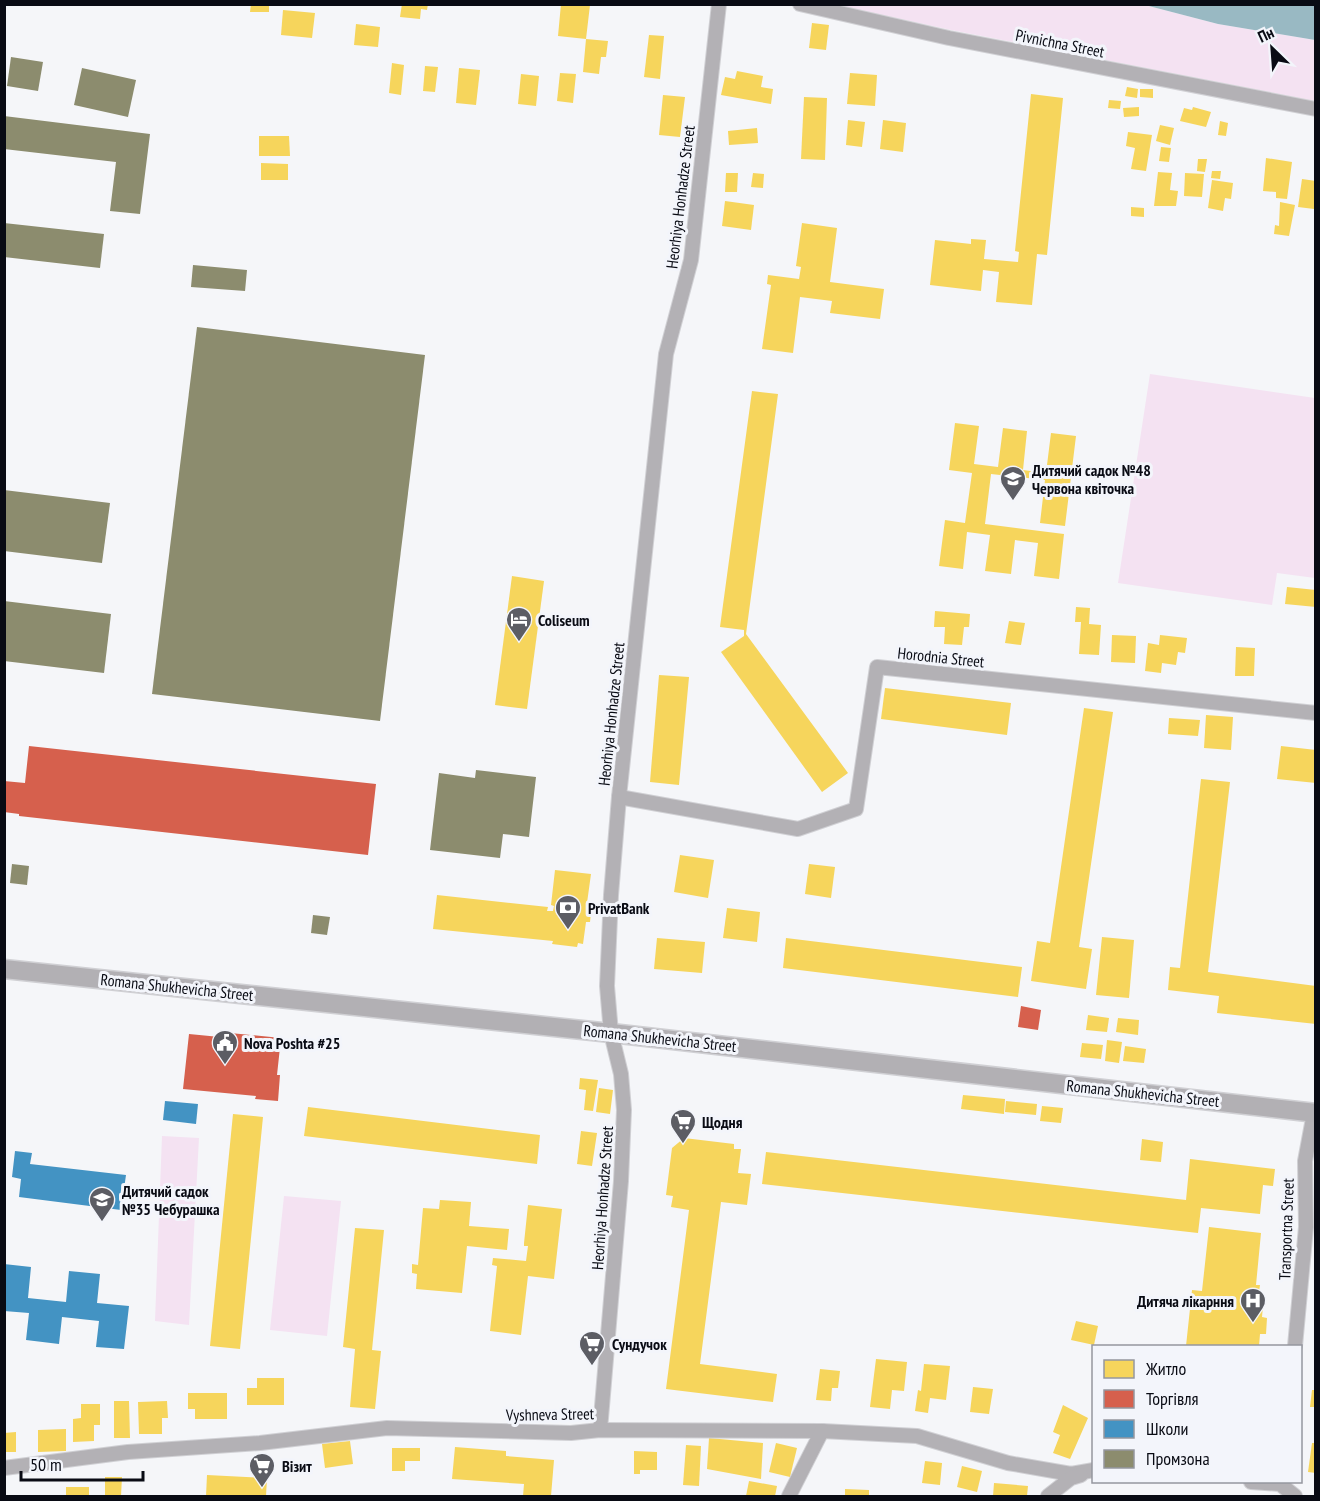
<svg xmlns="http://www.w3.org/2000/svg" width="1320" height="1501" viewBox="0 0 1320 1501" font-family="'PT Sans Narrow',sans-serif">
<rect width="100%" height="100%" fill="#f5f6f9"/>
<g fill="#f4e2f2">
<polygon points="837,5 1145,5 1218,24 1315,40 1315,101 951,30"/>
<polygon points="1150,374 1315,398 1315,578 1277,573 1272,605 1118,583"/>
<polygon points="162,1136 199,1138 189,1325 155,1321"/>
<polygon points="284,1196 341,1201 327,1336 270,1330"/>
</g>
<polygon fill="#99b9c3" points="1145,5 1315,5 1315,40 1218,24"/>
<g fill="#f6d55c">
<polygon points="251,4 269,4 269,12 250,12"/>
<polygon points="402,4 428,4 427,10 421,9 420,19 400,17"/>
<polygon points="561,4 590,5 586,39 608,41 606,57 601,57 599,74 583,72 586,39 558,36"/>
<polygon points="283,10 315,13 312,38 281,35"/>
<polygon points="812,23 829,25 826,50 809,48"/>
<polygon points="356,24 380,27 378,47 354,45"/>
<polygon points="649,35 664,36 660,79 644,77"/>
<polygon points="392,63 404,65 401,95 389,93"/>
<polygon points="425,66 438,67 435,92 423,91"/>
<polygon points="459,68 480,70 476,105 456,103"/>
<polygon points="737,71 763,76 761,87 773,89 771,104 721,95 725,77 735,79"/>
<polygon points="560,73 576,74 573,103 557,101"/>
<polygon points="850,73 877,75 875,106 847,104"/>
<polygon points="521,74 539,76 536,106 518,104"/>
<polygon points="1127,87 1138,89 1137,98 1125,96"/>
<polygon points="1140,89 1153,89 1153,98 1140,97"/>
<polygon points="1031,94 1063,98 1047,255 1037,254 1032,305 996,302 999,272 983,270 981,291 930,285 935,240 971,244 971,239 986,240 984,259 1018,262 1019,252 1015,251"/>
<polygon points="663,95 685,97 680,137 659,135"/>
<polygon points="804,97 827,98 825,160 801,159"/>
<polygon points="1109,100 1121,101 1120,109 1108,108"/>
<polygon points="1139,107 1139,116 1124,117 1123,108"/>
<polygon points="1193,107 1211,112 1206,127 1180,121 1184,108 1192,110"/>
<polygon points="848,120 865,122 862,147 846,145"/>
<polygon points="883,120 906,123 903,152 880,149"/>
<polygon points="1220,121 1228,123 1226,136 1218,135"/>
<polygon points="1160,125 1174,128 1170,145 1156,141"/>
<polygon points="757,128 758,143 729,145 728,131"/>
<polygon points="1128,132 1152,135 1146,171 1131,169 1135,148 1126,146"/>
<polygon points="259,136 289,136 290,156 259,156"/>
<polygon points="1161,147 1171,148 1169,162 1159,161"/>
<polygon points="1266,158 1292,162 1287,199 1276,198 1276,192 1263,191"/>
<polygon points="1198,159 1207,159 1205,172 1197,171"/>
<polygon points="261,163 288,164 288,180 261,180"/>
<polygon points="1212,171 1221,171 1220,179 1211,178"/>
<polygon points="1158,172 1172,173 1170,190 1178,191 1176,206 1154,206"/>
<polygon points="726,173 738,173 737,192 725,192"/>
<polygon points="753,173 764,174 763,188 751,187"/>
<polygon points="1185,173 1204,174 1202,197 1184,196"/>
<polygon points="1302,179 1316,181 1314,209 1298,207"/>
<polygon points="1212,180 1233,183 1231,199 1225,198 1223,211 1208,208"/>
<polygon points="725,201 754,205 751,230 722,226"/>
<polygon points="1280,202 1295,205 1289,236 1274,234 1275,225 1279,226"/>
<polygon points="1131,207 1144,208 1144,217 1131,216"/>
<polygon points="802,223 837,228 830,282 884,289 880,319 830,313 832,301 800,297 793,353 762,349 771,285 767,284 768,275 799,279 801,267 796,266"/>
<polygon points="752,391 778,394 746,634 848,773 822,792 721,652 744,636 744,630 720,627"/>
<polygon points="955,423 979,426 974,464 998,467 1003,428 1027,431 1023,470 1046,473 1051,433 1076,436 1065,526 1040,523 1045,480 991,474 985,524 1064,534 1059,579 1034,576 1038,543 1015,540 1011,574 985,571 990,535 967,532 963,569 939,566 945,520 965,523 972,473 949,470"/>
<polygon points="512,576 544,581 527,709 495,705"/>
<polygon points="1287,587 1316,590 1316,607 1285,604"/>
<polygon points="1076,607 1090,608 1089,624 1101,625 1099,655 1079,654 1081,622 1075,622"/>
<polygon points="935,611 970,614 969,627 964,627 962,645 944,644 945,627 934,627"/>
<polygon points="1009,621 1025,623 1021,645 1005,643"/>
<polygon points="1112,635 1136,636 1135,663 1111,662"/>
<polygon points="1160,635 1187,638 1185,653 1178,652 1176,665 1162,663 1161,673 1145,671 1148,643 1159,645"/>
<polygon points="1236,647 1255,648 1254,676 1235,676"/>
<polygon points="659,675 689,677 679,785 650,782"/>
<polygon points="885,688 1011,703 1007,735 881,719"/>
<polygon points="1084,708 1113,712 1079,947 1092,949 1086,989 1031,981 1037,941 1050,943"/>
<polygon points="1206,715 1233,717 1231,750 1204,748"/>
<polygon points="1169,718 1200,720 1198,736 1168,734"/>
<polygon points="1281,746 1316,750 1316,783 1277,779"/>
<polygon points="1201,779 1230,782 1208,972 1316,986 1316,1024 1217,1013 1219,996 1168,990 1170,967 1180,968"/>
<polygon points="680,855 714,860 708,898 674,892"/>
<polygon points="809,864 835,867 831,898 805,894"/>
<polygon points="555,870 591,874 587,903 592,904 590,922 586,922 583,944 578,943 577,947 552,944 553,941 433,929 437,895 548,907 547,911 553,911 554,906 551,905"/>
<polygon points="727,908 760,912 757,942 723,938"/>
<polygon points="1102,937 1134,940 1129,998 1096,995"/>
<polygon points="657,938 705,942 702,973 654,969"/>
<polygon points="786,938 1022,967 1018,997 783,968"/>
<polygon points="1088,1015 1109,1018 1107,1032 1086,1030"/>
<polygon points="1118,1018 1139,1020 1138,1035 1116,1032"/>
<polygon points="1107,1040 1122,1042 1119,1063 1105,1061"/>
<polygon points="1082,1043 1103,1045 1101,1059 1080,1057"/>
<polygon points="1125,1046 1146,1049 1144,1063 1123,1061"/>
<polygon points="580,1078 598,1080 593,1111 584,1110 586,1090 579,1089"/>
<polygon points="599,1088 613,1090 610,1114 596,1112"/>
<polygon points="963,1095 1005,1099 1004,1114 961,1109"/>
<polygon points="1006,1101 1037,1104 1036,1115 1005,1112"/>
<polygon points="1042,1106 1063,1108 1061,1123 1040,1121"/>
<polygon points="308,1107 540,1135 537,1164 304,1136"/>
<polygon points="233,1114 263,1117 240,1349 210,1346"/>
<polygon points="581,1131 597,1133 592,1166 577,1164"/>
<polygon points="684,1138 734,1144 734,1149 741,1149 738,1173 751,1174 747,1205 721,1202 700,1364 777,1374 773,1402 666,1389 689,1210 671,1207 673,1196 666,1195 672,1148"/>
<polygon points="1142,1139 1163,1142 1161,1162 1140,1160"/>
<polygon points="766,1152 1186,1200 1190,1159 1275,1169 1273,1186 1263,1185 1260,1214 1201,1208 1198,1233 762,1184"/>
<polygon points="440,1200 471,1202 469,1226 509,1229 507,1250 467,1246 462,1293 416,1289 417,1274 412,1273 412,1264 418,1265 423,1208 439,1209"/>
<polygon points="528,1205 562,1209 554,1279 528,1276 521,1335 490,1331 497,1266 492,1265 493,1258 526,1261 528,1246 524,1246 524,1243"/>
<polygon points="1209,1227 1261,1233 1256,1285 1260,1285 1257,1305 1263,1306 1262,1317 1267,1318 1266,1334 1260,1334 1259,1346 1186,1346 1192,1290 1202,1291"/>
<polygon points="355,1228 384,1230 372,1350 381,1351 375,1409 350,1407 355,1349 343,1347"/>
<polygon points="1076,1321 1098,1326 1094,1345 1071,1340"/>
<polygon points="876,1359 907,1362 904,1391 892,1390 890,1409 870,1407"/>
<polygon points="924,1364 950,1366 946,1400 930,1398 928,1413 915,1411 918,1390 921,1391"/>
<polygon points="820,1369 840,1371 838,1388 832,1388 831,1401 816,1400"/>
<polygon points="257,1378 284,1378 284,1405 247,1405 247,1388 257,1388"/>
<polygon points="973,1387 993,1389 989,1414 970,1412"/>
<polygon points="1312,1390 1316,1390 1316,1407 1310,1407"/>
<polygon points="188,1393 227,1393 227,1419 195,1419 195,1409 188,1409"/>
<polygon points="114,1401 129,1401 130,1438 114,1438"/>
<polygon points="167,1401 168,1418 162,1418 162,1434 139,1434 138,1402"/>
<polygon points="81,1404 100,1404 100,1425 94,1425 94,1441 73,1442 73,1419 81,1418"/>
<polygon points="1063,1405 1088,1418 1070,1459 1053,1453 1060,1435 1053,1432"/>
<polygon points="66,1429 66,1451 38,1452 38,1430"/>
<polygon points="16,1432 16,1452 4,1452 4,1433"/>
<polygon points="709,1438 763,1443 761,1479 707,1469"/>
<polygon points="350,1441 353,1464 325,1468 322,1444"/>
<polygon points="776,1443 797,1448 790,1477 769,1472"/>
<polygon points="1312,1443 1316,1443 1316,1473 1308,1472"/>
<polygon points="686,1445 701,1446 699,1486 683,1485"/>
<polygon points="455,1447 506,1451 506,1456 554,1460 551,1496 523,1496 524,1484 452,1479"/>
<polygon points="392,1448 420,1448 420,1461 405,1461 405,1471 392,1471"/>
<polygon points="634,1451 657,1452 657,1470 640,1470 640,1474 634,1474"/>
<polygon points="925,1461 942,1463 940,1485 922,1483"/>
<polygon points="962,1466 982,1471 977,1492 957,1487"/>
<polygon points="207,1475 267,1478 266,1496 206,1496"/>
<polygon points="105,1477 122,1477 121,1496 105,1496"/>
<polygon points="749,1481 777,1486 775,1496 746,1496"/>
<polygon points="994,1483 1028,1486 1027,1496 993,1496"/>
<rect x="66" y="1487" width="23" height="9"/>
<polygon points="845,1489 869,1490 869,1496 845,1496"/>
</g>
<g fill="#d6604d">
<polygon points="29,746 376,784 368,855 19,816 19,814 4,812 4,781 25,783"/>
<polygon points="1021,1006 1041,1010 1038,1030 1018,1027"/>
<polygon points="230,1033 281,1038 277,1075 280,1075 278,1101 255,1099 256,1096 183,1089 189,1034 230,1038"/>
</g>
<g fill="#4393c3">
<polygon points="165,1101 198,1104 196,1124 163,1120"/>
<polygon points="15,1151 32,1153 30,1164 126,1175 121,1210 19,1197 21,1179 12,1177"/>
<polygon points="4,1264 31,1267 28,1298 66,1302 69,1271 100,1274 97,1303 129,1306 124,1349 96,1347 99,1321 62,1317 59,1344 26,1340 29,1313 4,1311"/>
</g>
<g fill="#8c8c6e">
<polygon points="11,57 43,62 38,91 7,86"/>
<polygon points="82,68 136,80 128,117 74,105"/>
<polygon points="4,116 150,134 140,214 110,211 116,162 4,149"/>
<polygon points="4,223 104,234 100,268 4,257"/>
<polygon points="193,265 247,270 245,291 191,287"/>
<polygon points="197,327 425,355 380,721 152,694"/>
<polygon points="4,490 110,503 102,563 4,551"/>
<polygon points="4,601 111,614 104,673 4,661"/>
<polygon points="476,770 536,777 529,837 503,834 500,858 430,850 439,773 475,778"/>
<polygon points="12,864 29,866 27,885 10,883"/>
<polygon points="313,915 330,917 327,935 311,933"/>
</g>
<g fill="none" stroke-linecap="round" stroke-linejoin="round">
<defs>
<g id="street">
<polyline points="800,4 949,38 1316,109"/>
<polyline points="619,797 798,829 856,809 877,667 1316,713"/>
<polyline points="1295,1346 1306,1227 1305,1161 1314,1113"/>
<polyline points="600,1430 621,1181 624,1110 621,1074 611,1033 607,986 611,895 619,797 666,354 691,260 719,4"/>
<polyline points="4,1468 128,1452 260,1443 387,1428 571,1433 600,1430 822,1431 917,1436 1008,1463 1071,1474 1094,1470"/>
<polyline points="1251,1482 1280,1484 1295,1496"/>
<polyline points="789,1496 822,1431"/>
<polyline points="1048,1496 1071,1478 1081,1475"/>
</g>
<polyline id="secondary" points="4,969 611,1033 1316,1113"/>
</defs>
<use href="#street" stroke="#d0d0d4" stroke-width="16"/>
<use href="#secondary" stroke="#d0d0d4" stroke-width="21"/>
<use href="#street" stroke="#b3b1b5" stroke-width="14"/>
<use href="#secondary" stroke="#b2b0b4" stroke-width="18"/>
</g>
<defs>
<symbol id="school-pin" viewBox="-11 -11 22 30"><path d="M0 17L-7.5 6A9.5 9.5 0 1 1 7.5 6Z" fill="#5c5d64" stroke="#f3f5fb"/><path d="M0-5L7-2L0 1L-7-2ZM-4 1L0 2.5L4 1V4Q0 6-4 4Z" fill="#fff"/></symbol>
<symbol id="hotel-pin" viewBox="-11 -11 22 30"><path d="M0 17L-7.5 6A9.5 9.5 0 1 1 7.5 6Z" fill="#5c5d64" stroke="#f3f5fb"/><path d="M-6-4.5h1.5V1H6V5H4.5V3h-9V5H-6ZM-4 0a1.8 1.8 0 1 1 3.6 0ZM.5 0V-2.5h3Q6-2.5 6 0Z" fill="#fff"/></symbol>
<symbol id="bank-pin" viewBox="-11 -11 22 30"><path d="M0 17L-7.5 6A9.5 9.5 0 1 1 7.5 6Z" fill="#5c5d64" stroke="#f3f5fb"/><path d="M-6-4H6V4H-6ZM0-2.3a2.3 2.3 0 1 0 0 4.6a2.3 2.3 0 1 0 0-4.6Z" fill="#fff"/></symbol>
<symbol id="civic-pin" viewBox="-11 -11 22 30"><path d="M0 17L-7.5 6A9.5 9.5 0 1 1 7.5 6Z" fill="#5c5d64" stroke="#f3f5fb"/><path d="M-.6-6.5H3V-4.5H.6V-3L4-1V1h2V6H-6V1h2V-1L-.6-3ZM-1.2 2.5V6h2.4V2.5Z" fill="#fff"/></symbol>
<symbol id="supermarket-pin" viewBox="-11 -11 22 30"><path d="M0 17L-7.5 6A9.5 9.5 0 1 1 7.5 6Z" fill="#5c5d64" stroke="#f3f5fb"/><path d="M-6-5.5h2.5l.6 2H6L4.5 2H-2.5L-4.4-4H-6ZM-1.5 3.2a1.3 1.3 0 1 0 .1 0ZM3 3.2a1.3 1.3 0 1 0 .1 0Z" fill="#fff"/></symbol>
<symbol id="hospital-pin" viewBox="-11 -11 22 30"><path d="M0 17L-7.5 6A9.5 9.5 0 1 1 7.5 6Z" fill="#5c5d64" stroke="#f3f5fb"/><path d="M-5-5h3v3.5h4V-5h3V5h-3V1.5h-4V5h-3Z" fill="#fff"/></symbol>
</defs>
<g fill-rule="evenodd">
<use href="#school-pin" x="998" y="464" width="30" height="40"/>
<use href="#hotel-pin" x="504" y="605" width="30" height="40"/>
<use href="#bank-pin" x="553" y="893" width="30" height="40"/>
<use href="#civic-pin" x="210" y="1028" width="30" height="40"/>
<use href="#supermarket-pin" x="668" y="1107" width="30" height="40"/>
<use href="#school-pin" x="87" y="1185" width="30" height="40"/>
<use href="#hospital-pin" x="1238" y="1286" width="30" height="40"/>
<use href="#supermarket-pin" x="577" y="1329" width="30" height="40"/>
<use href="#supermarket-pin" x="247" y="1451" width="30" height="40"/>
</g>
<g text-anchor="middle" stroke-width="6" stroke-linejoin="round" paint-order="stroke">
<g font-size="16" fill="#090b14" stroke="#f3f5fb">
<text transform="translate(1060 43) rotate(11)" y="6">Pivnichna Street</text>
<text transform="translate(680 197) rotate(-83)" y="6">Heorhiya Honhadze Street</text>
<text transform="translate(941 657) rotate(6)" y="6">Horodnia Street</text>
<text transform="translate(611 714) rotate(-84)" y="6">Heorhiya Honhadze Street</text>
<text transform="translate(177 987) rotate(6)" y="6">Romana Shukhevicha Street</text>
<text transform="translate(660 1038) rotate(6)" y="6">Romana Shukhevicha Street</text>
<text transform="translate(1143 1093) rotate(6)" y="6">Romana Shukhevicha Street</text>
<text transform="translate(602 1198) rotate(-86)" y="6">Heorhiya Honhadze Street</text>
<text transform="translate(1286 1229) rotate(-88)" y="6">Transportna Street</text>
<text transform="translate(550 1414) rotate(-1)" y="6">Vyshneva Street</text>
</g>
<g font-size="16" font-weight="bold" fill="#090b14" stroke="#f3f5fb" text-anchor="start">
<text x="1032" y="476">Дитячий садок №48<tspan x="1032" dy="18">Червона квіточка</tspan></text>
<text x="538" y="626">Coliseum</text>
<text x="588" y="914">PrivatBank</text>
<text x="244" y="1049">Nova Poshta #25</text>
<text x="702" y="1128">Щодня</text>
<text x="122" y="1197">Дитячий садок<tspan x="122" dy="18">№35 Чебурашка</tspan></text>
<text x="1234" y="1307" text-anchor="end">Дитяча лікарння</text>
<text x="612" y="1350">Сундучок</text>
<text x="282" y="1472">Візит</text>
</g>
</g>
<rect width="1320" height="1501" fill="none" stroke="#090b14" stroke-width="12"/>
<rect x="1092" y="1345" width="210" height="138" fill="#f3f5fb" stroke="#95979f" stroke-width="1.5"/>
<rect x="1104" y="1360" width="30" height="18" fill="#f6d55c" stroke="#95979f" stroke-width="1.5"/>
<text x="1146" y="1375" font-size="18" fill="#090b14">Житло</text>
<rect x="1104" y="1390" width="30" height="18" fill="#d6604d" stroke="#95979f" stroke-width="1.5"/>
<text x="1146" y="1405" font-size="18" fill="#090b14">Торгівля</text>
<rect x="1104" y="1420" width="30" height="18" fill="#4393c3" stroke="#95979f" stroke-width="1.5"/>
<text x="1146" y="1435" font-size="18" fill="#090b14">Школи</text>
<rect x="1104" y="1450" width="30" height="18" fill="#8c8c6e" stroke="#95979f" stroke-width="1.5"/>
<text x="1146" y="1465" font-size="18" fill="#090b14">Промзона</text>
<g transform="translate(1272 48) rotate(335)" stroke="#f3f5fb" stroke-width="4.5" paint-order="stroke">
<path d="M0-4.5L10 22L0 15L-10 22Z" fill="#090b14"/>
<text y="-9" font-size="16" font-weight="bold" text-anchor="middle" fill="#090b14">Пн</text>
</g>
<path d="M21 1471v9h122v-9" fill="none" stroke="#090b14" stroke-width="3"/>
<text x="30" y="1471" font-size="18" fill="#090b14" stroke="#f3f5fb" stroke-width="4.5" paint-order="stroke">50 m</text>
</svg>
